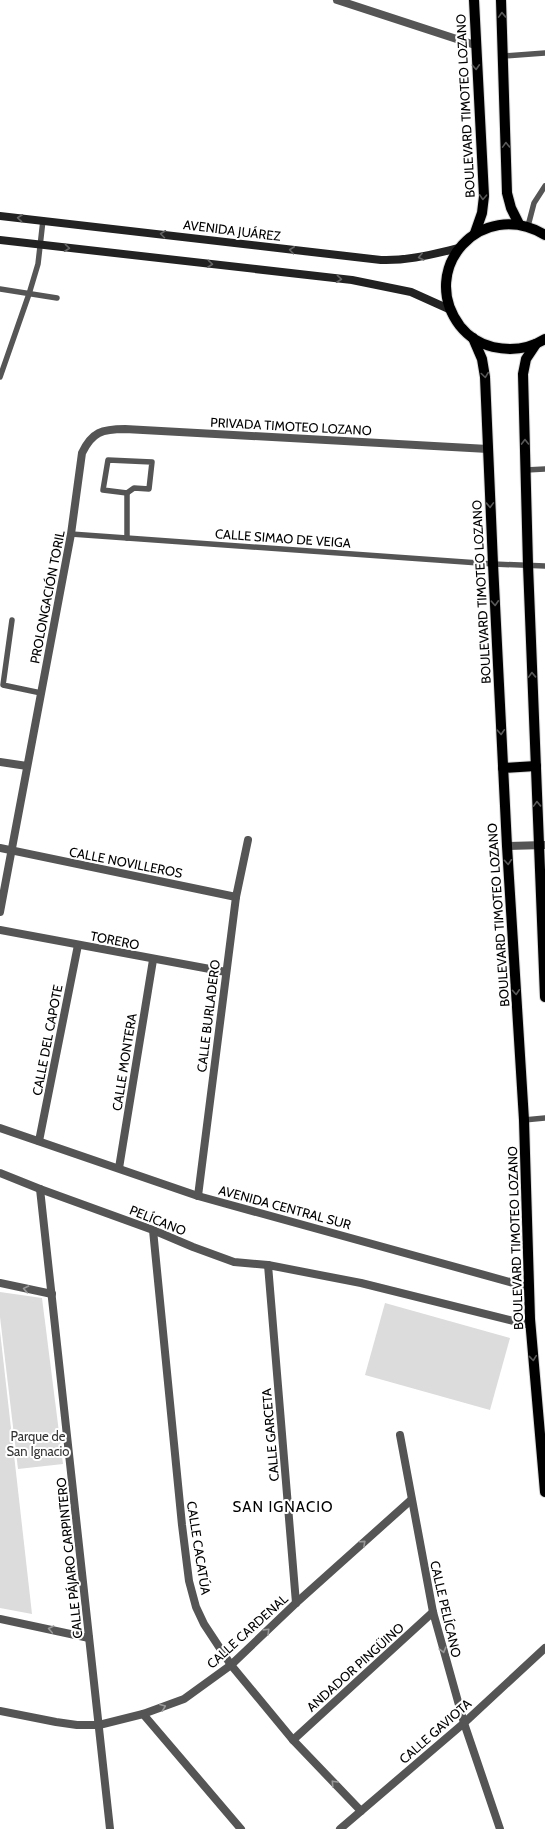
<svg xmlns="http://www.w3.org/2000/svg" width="545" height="1829" viewBox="0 0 545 1829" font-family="Cabin,sans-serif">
<rect width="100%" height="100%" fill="#fff"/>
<g fill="#dcdcdc">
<polygon points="0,1292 42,1298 63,1464 18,1469 0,1317"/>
<polygon points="385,1303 510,1338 490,1410 365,1375"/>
<polygon points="0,1331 32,1614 0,1608"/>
</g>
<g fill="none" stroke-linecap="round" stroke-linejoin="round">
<defs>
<g id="primary">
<polyline points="474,0 484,196 482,213 475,233"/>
<polyline points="501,0 507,193 511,208 519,224"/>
<path d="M545 235C481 197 417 269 460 326 468 336 480 344 493 347 511 351 529 349 545 339"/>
<polyline points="473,338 482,359 485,377 493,564 507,846 524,1120 530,1319 545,1492"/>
<polyline points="536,344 526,359 523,374 528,565 545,997"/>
<polyline points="503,768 536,766"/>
</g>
</defs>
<use href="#primary" stroke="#dbdbdb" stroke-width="12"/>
<g stroke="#555" stroke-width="5.5">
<polyline points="503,56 545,53"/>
<polyline points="528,226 534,203 545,186"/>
<polyline points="0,289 57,298"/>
<polyline points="0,377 29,294 38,264 43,220"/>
<polygon points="108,460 152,462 149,489 134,488 127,493 103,490"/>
<polyline points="526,470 545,469"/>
<polyline points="71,534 493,564 545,566"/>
<polyline points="127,538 127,493"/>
<polyline points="12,620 3,685 41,693"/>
<polyline points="524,1120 545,1118"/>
</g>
<g stroke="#555" stroke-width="8">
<polyline points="337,0 475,45"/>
<polyline points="0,762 27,766"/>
<polyline points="507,846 545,845"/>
<polyline points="0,848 236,897"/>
<path d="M0 912 71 534 82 453C92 432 102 429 125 429L488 449"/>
<polyline points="0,930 226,972"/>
<polyline points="0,1128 198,1196 528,1287"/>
<polyline points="39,1141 78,945"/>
<polyline points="119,1168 153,960"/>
<polyline points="0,1173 40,1189 153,1230 193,1247 234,1262 268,1265 361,1283 530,1325"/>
<polyline points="40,1189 110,1829"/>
<polyline points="198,1196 236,897 248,840"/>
<polyline points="153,1230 182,1525 189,1581 196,1607 204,1624 231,1665 293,1740 361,1811"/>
<polyline points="268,1265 296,1603"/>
<polyline points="0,1283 52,1294"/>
<polyline points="400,1435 433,1612 464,1723 500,1829"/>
<polyline points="0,1619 89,1638"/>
<polyline points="0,1711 56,1722 77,1725 99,1725 143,1714 184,1699 231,1665 296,1603 411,1500"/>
<polyline points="143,1714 241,1829"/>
<polyline points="293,1740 433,1612"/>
<polyline points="340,1829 464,1723 545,1648"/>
</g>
<g stroke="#222" stroke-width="8">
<path d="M0 216 381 260C408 261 433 254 459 248"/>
<polyline points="0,240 352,280 411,292 451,310"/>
</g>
<use href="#primary" stroke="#000" stroke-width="10"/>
</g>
<defs><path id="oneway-chevron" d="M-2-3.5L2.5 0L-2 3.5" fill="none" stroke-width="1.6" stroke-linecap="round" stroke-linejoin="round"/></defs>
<g stroke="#595959">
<use href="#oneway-chevron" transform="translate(502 15) rotate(-92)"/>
<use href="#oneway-chevron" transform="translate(476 67) rotate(87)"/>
<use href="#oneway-chevron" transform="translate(506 145) rotate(-92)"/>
<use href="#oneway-chevron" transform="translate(483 197) rotate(93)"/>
<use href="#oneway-chevron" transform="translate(485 375) rotate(82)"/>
<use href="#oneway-chevron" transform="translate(525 442) rotate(-91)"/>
<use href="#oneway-chevron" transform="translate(490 505) rotate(88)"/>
<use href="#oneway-chevron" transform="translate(495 603) rotate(87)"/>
<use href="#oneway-chevron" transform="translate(532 675) rotate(-92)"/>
<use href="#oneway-chevron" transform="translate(501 732) rotate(87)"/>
<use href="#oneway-chevron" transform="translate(537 804) rotate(-92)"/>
<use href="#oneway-chevron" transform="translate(508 862) rotate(86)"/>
<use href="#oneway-chevron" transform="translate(516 992) rotate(86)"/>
<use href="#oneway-chevron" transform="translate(533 1358) rotate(84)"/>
</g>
<g stroke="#646464">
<use href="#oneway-chevron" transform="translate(20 218) rotate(-174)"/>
<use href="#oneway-chevron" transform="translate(163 234) rotate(-173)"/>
<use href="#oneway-chevron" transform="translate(67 248) rotate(6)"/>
<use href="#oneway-chevron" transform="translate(292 250) rotate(-173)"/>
<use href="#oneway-chevron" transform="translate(421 257) rotate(167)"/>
<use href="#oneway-chevron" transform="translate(210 264) rotate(6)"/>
<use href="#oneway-chevron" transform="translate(339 279) rotate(6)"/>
</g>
<g stroke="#999">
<use href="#oneway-chevron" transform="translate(26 1289) rotate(-168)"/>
<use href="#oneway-chevron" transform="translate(363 1543) rotate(-42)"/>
<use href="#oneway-chevron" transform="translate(51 1629) rotate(-168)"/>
<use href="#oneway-chevron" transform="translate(267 1631) rotate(-44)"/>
<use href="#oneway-chevron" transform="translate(443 1650) rotate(75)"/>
<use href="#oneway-chevron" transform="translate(163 1707) rotate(-21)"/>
<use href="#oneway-chevron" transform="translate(334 1783) rotate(-133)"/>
</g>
<g text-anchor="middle" stroke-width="4" stroke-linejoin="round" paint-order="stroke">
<g font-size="13" fill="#000" stroke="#fff">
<text transform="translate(465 106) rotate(-93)" y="5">BOULEVARD TIMOTEO LOZANO</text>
<text transform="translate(232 230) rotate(7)" y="5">AVENIDA JUÁREZ</text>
<text transform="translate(291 426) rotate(3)" y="5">PRIVADA TIMOTEO LOZANO</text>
<text transform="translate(283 538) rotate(4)" y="5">CALLE SIMAO DE VEIGA</text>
<text transform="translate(481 592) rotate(-93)" y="5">BOULEVARD TIMOTEO LOZANO</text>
<text transform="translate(47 597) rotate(-79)" y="5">PROLONGACIÓN TORIL</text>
<text transform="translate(126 862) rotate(11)" y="5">CALLE NOVILLEROS</text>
<text transform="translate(498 915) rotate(-94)" y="5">BOULEVARD TIMOTEO LOZANO</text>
<text transform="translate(115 940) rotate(11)" y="5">TORERO</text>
<text transform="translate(208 1016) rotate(-83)" y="5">CALLE BURLADERO</text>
<text transform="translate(47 1040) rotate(-79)" y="5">CALLE DEL CAPOTE</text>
<text transform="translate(124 1062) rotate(-81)" y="5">CALLE MONTERA</text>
<text transform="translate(285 1207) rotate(15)" y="5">AVENIDA CENTRAL SUR</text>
<text transform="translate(158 1220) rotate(22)" y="5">PELÍCANO</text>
<text transform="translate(515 1238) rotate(-92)" y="5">BOULEVARD TIMOTEO LOZANO</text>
<text transform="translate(270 1435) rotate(-95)" y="5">CALLE GARCETA</text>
<text transform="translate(199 1548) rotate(81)" y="5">CALLE CACATÚA</text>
<text transform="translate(69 1558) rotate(-96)" y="5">CALLE PÁJARO CARPINTERO</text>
<text transform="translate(446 1609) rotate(77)" y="5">CALLE PELÍCANO</text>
<text transform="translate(247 1631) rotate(-42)" y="5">CALLE CARDENAL</text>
<text transform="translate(355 1667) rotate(-42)" y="5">ANDADOR PINGÜINO</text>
<text transform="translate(435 1731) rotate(-41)" y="5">CALLE GAVIOTA</text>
</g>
<g font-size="13" fill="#333" stroke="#fff">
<text x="38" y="1441">Parque de<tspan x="38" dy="15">San Ignacio</tspan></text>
</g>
<g font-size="15" letter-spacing="1" fill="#000" stroke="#fff">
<text x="283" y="1512">SAN IGNACIO</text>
</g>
</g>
</svg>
